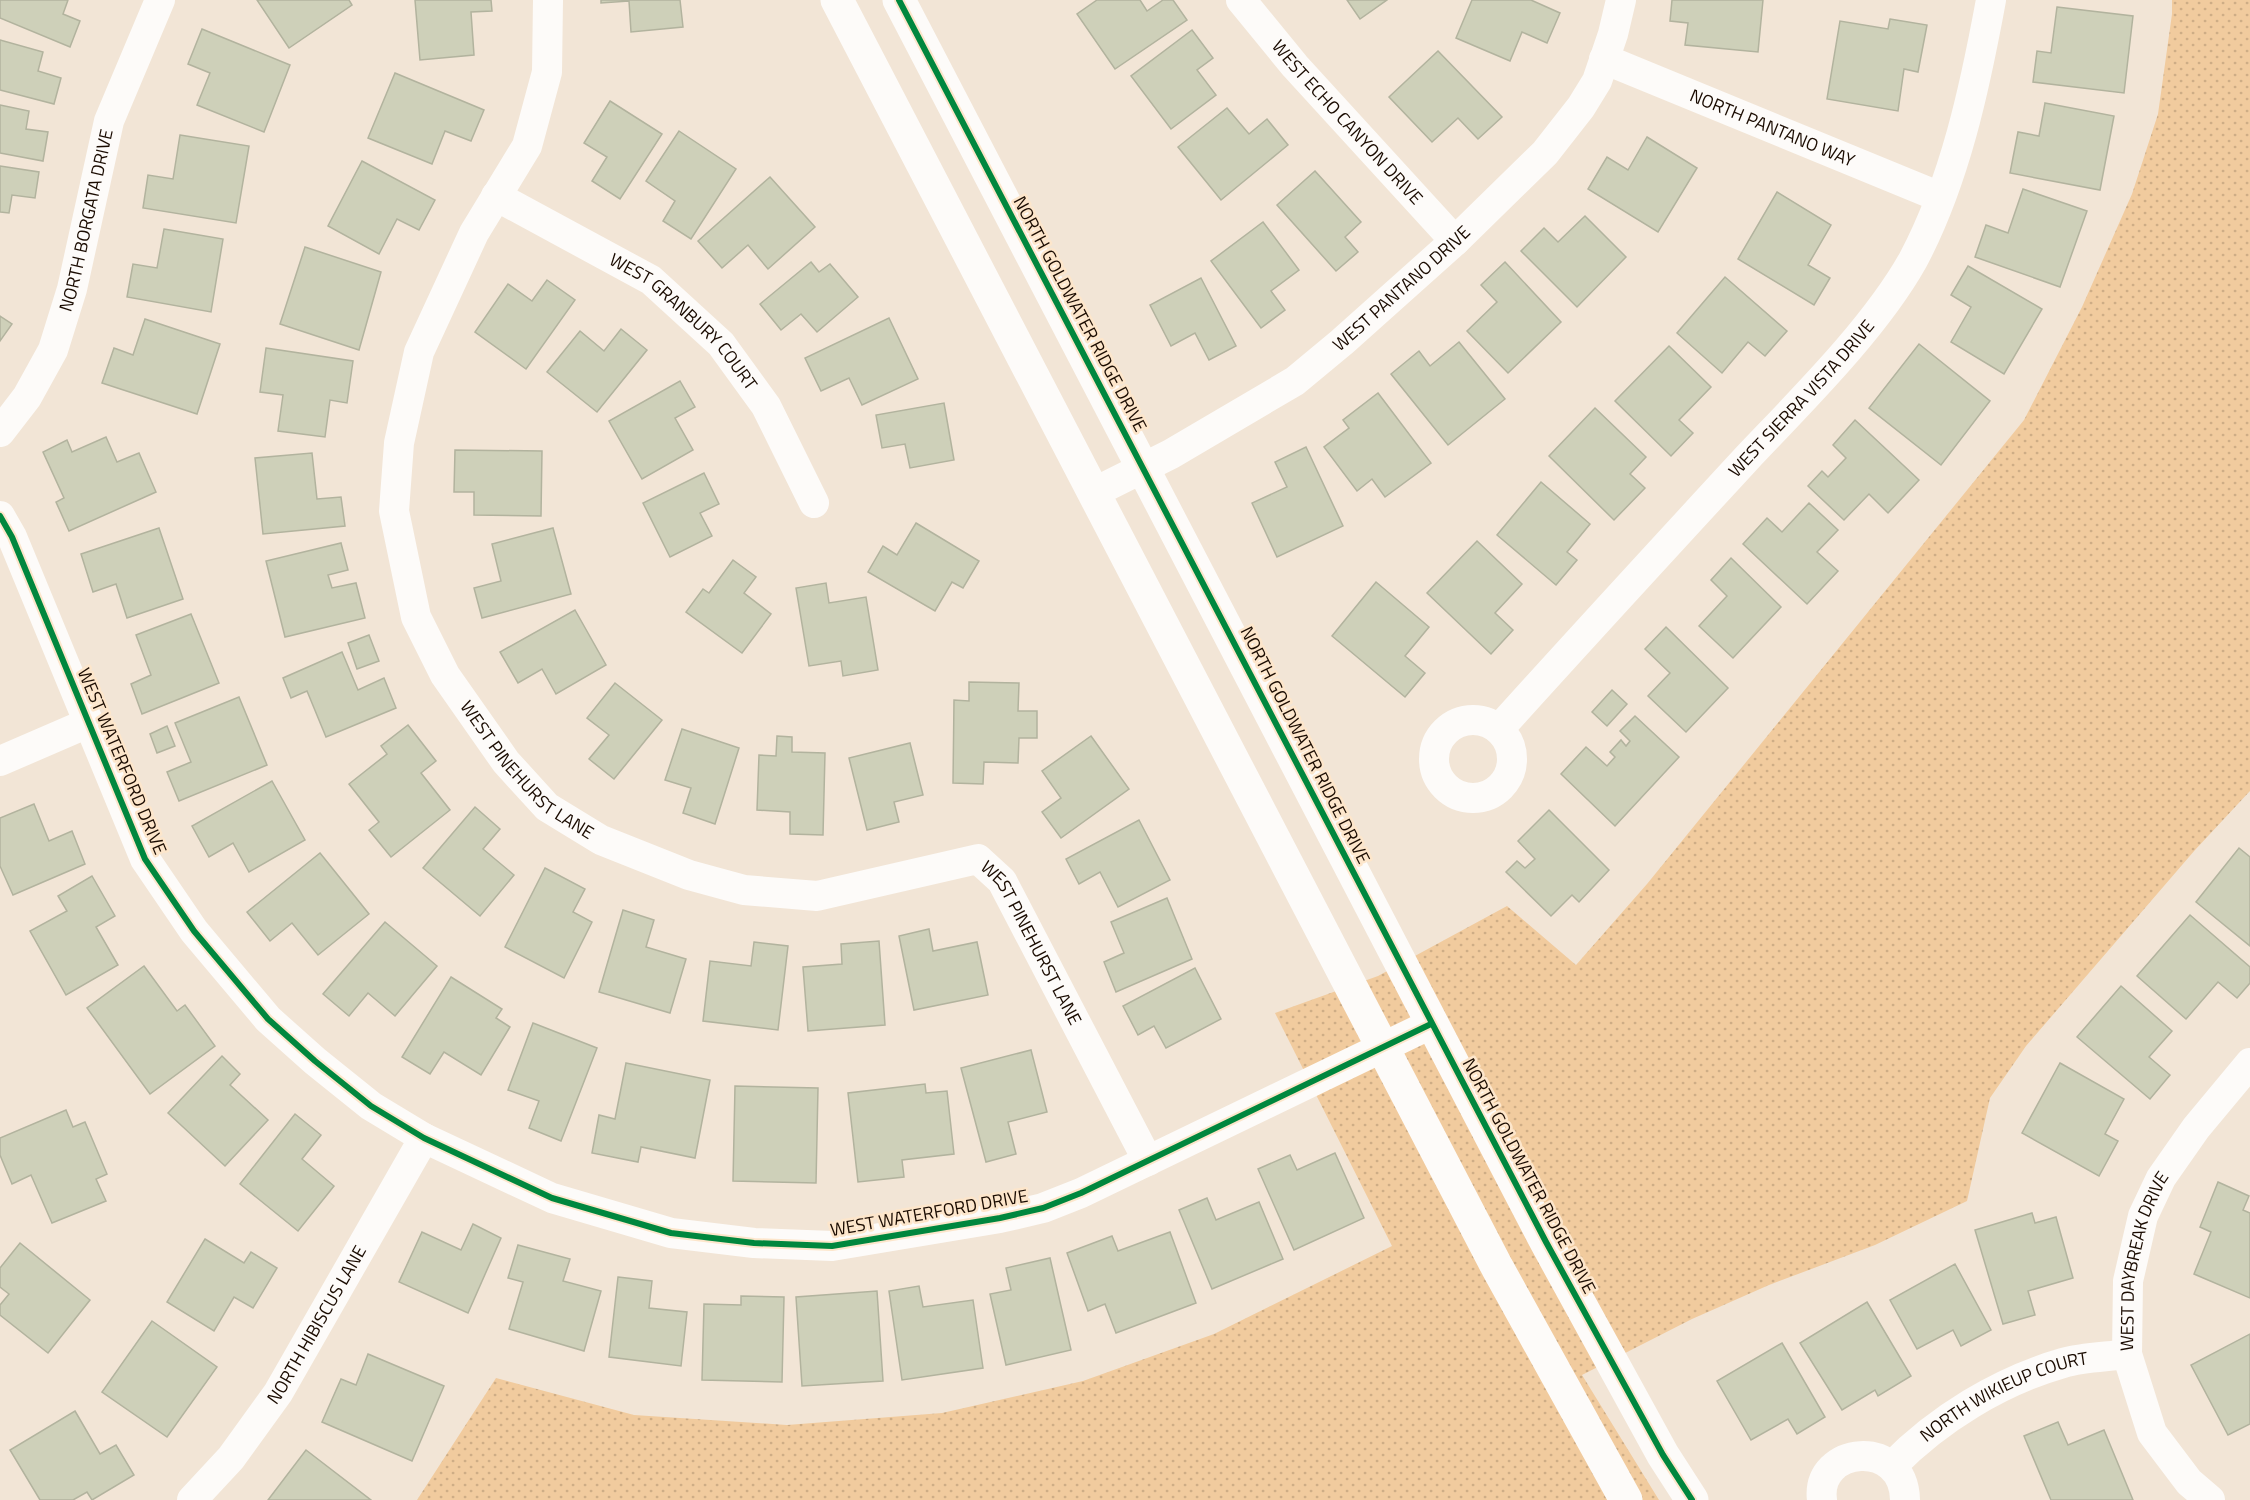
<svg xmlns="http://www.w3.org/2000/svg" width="2250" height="1500" viewBox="0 0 2250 1500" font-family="'Titillium Web',sans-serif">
<defs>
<pattern id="grass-dots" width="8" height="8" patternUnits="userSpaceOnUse" patternTransform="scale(1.5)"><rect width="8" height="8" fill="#f1cb9e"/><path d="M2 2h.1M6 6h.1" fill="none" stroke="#cead86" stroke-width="1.8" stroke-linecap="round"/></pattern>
</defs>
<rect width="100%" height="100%" fill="#f2e5d6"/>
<polygon fill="url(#grass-dots)" points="2172,0 2250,0 2250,791 2195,850 2026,1046 1990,1098 1967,1201 1875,1245 1769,1285 1692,1319 1582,1375 1659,1500 417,1500 496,1378 634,1415 787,1425 942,1413 1083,1381 1214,1334 1392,1246 1275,1013 1378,976 1507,906 1576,965 1647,884 2024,420 2082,307 2132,194 2158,114 2172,14"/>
<g fill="#ced0b9" stroke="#b2b39e" stroke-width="1.5">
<polygon points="0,0 68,0 63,14 80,21 70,47 0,18"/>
<polygon points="257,0 349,0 352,5 289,48"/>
<polygon points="415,0 491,0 492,11 471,12 474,55 420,60"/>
<polygon points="601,0 680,0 683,27 631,32 629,1 601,3"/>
<polygon points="1097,0 1140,0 1147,11 1163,0 1173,0 1187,20 1115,69 1077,14"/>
<polygon points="1347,0 1387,0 1360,19"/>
<polygon points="1472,0 1531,0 1560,13 1547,43 1522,32 1510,61 1456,38"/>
<polygon points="1672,0 1763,0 1758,52 1685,45 1688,23 1670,21"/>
<polygon points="2057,7 2133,16 2124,93 2033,82 2037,51 2051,53"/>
<polygon points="1890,19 1927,25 1918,72 1904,69 1898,111 1827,99 1840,21 1888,29"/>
<polygon points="202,29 290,65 264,132 197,105 210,73 188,64"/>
<polygon points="1192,30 1213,58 1197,70 1216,95 1171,129 1131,76"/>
<polygon points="0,40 43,52 38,71 61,78 54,104 0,90"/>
<polygon points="1438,51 1502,117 1478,139 1458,118 1432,142 1389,97"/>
<polygon points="395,73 484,110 471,141 445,131 432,164 368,138"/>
<polygon points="610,101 662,134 620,199 592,181 607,157 584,143"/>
<polygon points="2045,103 2114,116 2100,190 2010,173 2018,132 2039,136"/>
<polygon points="0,105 29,111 26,129 48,132 43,161 0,153"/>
<polygon points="1227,108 1249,134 1267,119 1288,145 1221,200 1178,147"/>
<polygon points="679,131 736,169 691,239 663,221 675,201 646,181"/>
<polygon points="180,135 249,146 236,223 143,208 148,175 173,179"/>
<polygon points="1647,137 1697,168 1658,232 1588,189 1607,157 1628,170"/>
<polygon points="362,161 435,200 419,230 397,219 379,254 328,226"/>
<polygon points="0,166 39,172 35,198 12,195 9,213 0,212"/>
<polygon points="1315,171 1361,222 1345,237 1358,252 1336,271 1277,205"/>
<polygon points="770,177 815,227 768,269 748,245 722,268 698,241"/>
<polygon points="2023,189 2087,211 2060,287 1975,257 1986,225 2008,233"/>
<polygon points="1777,192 1831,225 1808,265 1830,278 1814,305 1738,259"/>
<polygon points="1585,216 1626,257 1577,307 1521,251 1544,228 1558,242"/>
<polygon points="1263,222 1299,270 1271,291 1285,310 1261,328 1211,261"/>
<polygon points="164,229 223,239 211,312 127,297 133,264 157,268"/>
<polygon points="305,247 381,272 359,350 280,324"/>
<polygon points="811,262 819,272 830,264 858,297 817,332 801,314 781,330 760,304"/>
<polygon points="1505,262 1561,322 1508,373 1467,331 1497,302 1481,285"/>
<polygon points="1968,266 2042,309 2004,374 1951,342 1971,307 1951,295"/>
<polygon points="1725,277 1787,331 1765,356 1748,342 1722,373 1677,333"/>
<polygon points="1201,278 1236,346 1209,360 1195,333 1171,346 1150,305"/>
<polygon points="547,280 575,300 526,369 475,332 508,284 532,301"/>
<polygon points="0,316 12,324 0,341"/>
<polygon points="889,318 918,379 862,405 849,378 821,391 805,358"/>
<polygon points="145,319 220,344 197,414 102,383 114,348 133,355"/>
<polygon points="621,329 647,350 597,412 547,372 580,331 604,351"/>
<polygon points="1459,342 1505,399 1448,445 1391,374 1419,351 1430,366"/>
<polygon points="1919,344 1990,401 1941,465 1869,408"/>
<polygon points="1669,346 1711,387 1679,420 1693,433 1671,456 1615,401"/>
<polygon points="266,348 353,361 347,403 330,400 325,437 278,431 283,395 260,392"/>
<polygon points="680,381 695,407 675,418 693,450 642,479 609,421"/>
<polygon points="1378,393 1431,463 1385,497 1372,479 1357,491 1324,447 1349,428 1343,420"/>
<polygon points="944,403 954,460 910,468 905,444 882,448 876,415"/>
<polygon points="1595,408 1646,457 1630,474 1645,488 1614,520 1549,456"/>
<polygon points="1855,420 1919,480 1888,513 1869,494 1844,520 1808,486 1822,471 1828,477 1846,458 1833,445"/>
<polygon points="106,437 117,462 139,453 156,492 69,531 56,502 64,498 43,452 67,440 72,452"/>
<polygon points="1306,447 1343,526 1277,557 1252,503 1287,487 1275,462"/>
<polygon points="455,450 542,451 541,516 474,515 474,492 454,492"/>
<polygon points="312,453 317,499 341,497 345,526 263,534 255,458"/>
<polygon points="704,473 719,504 700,513 712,536 670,557 643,503"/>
<polygon points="1541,482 1590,524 1567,552 1577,560 1556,585 1497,535"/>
<polygon points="1809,503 1838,530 1817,552 1838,571 1807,604 1743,544 1767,518 1782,532"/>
<polygon points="916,523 979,561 963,588 952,582 935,611 868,572 883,546 897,555"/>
<polygon points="159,528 183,599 127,618 116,584 93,592 81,554"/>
<polygon points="553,528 571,594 482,618 474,588 501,581 492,544"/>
<polygon points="1477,541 1522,584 1495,613 1513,630 1491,654 1427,593"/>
<polygon points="341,543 348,570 328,575 332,588 356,583 365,618 285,637 266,561"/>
<polygon points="1731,558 1781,607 1733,658 1699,626 1727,596 1711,580"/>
<polygon points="733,560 756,577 744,593 771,614 742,653 686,612 703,589 709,593"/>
<polygon points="1376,582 1429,627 1405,656 1425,673 1405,697 1332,636"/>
<polygon points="826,583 829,603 866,597 878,670 843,676 841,661 809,666 796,588"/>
<polygon points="575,610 606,665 556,694 542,669 518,683 500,652"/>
<polygon points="191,614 219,683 142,714 131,684 151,675 136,635"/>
<polygon points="1666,627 1728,688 1686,732 1648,696 1670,673 1645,649"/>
<polygon points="369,635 379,661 357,669 348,643"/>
<polygon points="342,652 358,690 384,678 396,708 326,737 307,691 291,698 283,678"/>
<polygon points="969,682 1019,683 1018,711 1037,711 1037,738 1019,738 1018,763 984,762 983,784 953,783 954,700 969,701"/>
<polygon points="615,683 662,720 614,779 589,759 609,735 587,718"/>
<polygon points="1612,690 1627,704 1607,726 1592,712"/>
<polygon points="239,697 267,765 179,801 167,772 191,762 175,723"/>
<polygon points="1635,716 1679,757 1615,826 1561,774 1586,747 1607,766 1615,757 1610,752 1621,740 1626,746 1630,741 1620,731"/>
<polygon points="408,725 436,761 421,773 450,810 391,857 369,830 379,822 349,784 387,754 381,746"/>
<polygon points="167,726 175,746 157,753 150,734"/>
<polygon points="682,729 739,748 715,824 683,813 691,788 665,780"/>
<polygon points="777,736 792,737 792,752 825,753 823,835 790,834 790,812 757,810 759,755 776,756"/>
<polygon points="1091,736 1129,789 1061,838 1042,812 1061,798 1042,771"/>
<polygon points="910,743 923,795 894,802 899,822 867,830 849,758"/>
<polygon points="272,781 305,840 249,872 233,843 209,857 192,826"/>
<polygon points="34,804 49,841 72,831 85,864 13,895 0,866 0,818"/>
<polygon points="475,807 500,829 483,849 514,875 480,916 423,868"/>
<polygon points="1549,810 1609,870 1579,902 1572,895 1551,916 1506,872 1517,861 1525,868 1535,859 1518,841"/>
<polygon points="1139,820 1170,880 1118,907 1100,872 1079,884 1066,859"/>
<polygon points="2239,848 2250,857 2250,946 2196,902"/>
<polygon points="320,853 369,914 318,955 292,923 270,941 247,912"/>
<polygon points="545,868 585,889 573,912 592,922 564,978 505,947"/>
<polygon points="92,876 115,916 96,927 118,965 66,995 30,931 67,911 58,896"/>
<polygon points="1167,898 1192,959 1116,992 1104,962 1124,953 1111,922"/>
<polygon points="623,910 654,920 646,947 686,959 670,1013 599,992"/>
<polygon points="2190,915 2250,967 2250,983 2237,998 2218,982 2186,1019 2137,976"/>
<polygon points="385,922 437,966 395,1016 368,993 349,1016 323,994"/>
<polygon points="929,929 933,951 977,942 988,995 914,1010 899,936"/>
<polygon points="879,941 885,1025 808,1031 803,967 842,964 841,944"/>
<polygon points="754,942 788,946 778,1030 703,1021 710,961 751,966"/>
<polygon points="144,966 177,1011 185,1005 215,1046 150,1094 87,1008"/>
<polygon points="1195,968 1221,1019 1166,1048 1154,1026 1138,1035 1123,1006"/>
<polygon points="451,977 502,1009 496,1018 510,1027 481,1075 444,1052 430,1074 402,1057"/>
<polygon points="2121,986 2172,1031 2149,1057 2170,1075 2150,1099 2077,1037"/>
<polygon points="533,1023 597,1048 561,1141 529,1128 539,1101 508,1090"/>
<polygon points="1031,1050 1047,1112 1008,1122 1016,1154 986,1162 961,1068"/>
<polygon points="222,1056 240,1074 230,1085 268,1120 225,1166 168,1113"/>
<polygon points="626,1063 710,1080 695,1158 641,1147 638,1162 592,1153 599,1115 615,1119"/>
<polygon points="2060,1063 2124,1099 2105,1134 2118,1141 2099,1176 2022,1133"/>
<polygon points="925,1084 926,1093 947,1091 954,1154 902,1160 904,1177 858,1182 848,1093"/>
<polygon points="735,1086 818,1088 816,1183 733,1181"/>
<polygon points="66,1110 73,1127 85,1122 107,1174 96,1179 106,1201 52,1223 31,1175 12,1184 0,1155 0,1138"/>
<polygon points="295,1114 321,1135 302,1159 334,1186 298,1231 240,1184"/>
<polygon points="1335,1153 1364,1218 1294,1250 1258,1169 1290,1155 1297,1170"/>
<polygon points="2218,1182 2249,1196 2243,1210 2250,1213 2250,1298 2194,1274 2211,1232 2200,1227"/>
<polygon points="1207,1198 1216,1220 1259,1202 1283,1259 1212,1289 1179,1210"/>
<polygon points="2032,1213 2035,1223 2056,1217 2073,1278 2028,1291 2035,1315 2003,1324 1975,1230"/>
<polygon points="473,1224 501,1238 468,1313 399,1282 422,1232 461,1250"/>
<polygon points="1170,1232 1196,1303 1116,1333 1105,1304 1088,1311 1067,1253 1112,1236 1118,1251"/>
<polygon points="205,1239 244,1263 251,1252 277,1268 253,1308 234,1297 214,1331 167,1302"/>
<polygon points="20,1243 90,1300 48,1353 0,1315 0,1305 9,1294 0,1287 0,1268"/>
<polygon points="518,1245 570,1259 563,1281 601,1291 584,1351 509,1329 523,1282 508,1278"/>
<polygon points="1050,1258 1071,1350 1006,1365 990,1294 1011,1290 1006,1268"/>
<polygon points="1955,1264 1991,1330 1961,1346 1953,1330 1917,1349 1890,1300"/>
<polygon points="618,1277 652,1281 649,1308 687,1312 681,1366 609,1357"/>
<polygon points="919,1286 923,1307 973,1300 983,1368 902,1380 889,1291"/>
<polygon points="877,1291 883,1381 802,1386 796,1297"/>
<polygon points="741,1296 784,1297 782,1382 702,1380 704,1304 741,1305"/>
<polygon points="1867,1302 1911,1376 1878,1396 1875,1390 1842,1410 1800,1343"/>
<polygon points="152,1321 217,1367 167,1437 102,1392"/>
<polygon points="2250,1334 2250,1424 2228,1435 2191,1365"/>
<polygon points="1782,1343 1825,1417 1797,1434 1788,1419 1751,1440 1717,1381"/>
<polygon points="368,1354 444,1386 412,1461 322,1422 341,1379 356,1385"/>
<polygon points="75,1411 100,1454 116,1445 134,1475 92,1500 87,1492 73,1500 40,1500 10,1450"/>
<polygon points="2058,1422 2068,1445 2104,1430 2133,1500 2051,1500 2024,1436"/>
<polygon points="306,1450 371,1500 268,1500"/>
</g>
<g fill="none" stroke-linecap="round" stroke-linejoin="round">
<g stroke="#fdfbf9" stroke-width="30">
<path id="s1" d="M548 0 547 72 527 146 474 233 419 352 399 443 394 511 416 617 445 675 506 762 547 807 601 840 689 875 744 890 817 896 978 859 1002 881 1148 1161"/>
<path id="s2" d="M1241 0 1295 66 1455 241"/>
<path id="s3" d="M1604 59 1940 197"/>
<path id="s4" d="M496 196 651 280 721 344 766 406 814 503"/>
<path id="s5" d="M0 432 27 397 53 350 72 289 109 121 160 0"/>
<path id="s6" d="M1095 492 1171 454 1295 381 1342 342 1455 241 1545 153 1581 107 1597 81 1613 34 1621 0"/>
<polyline points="0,516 12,537 145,859 194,931 268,1019 315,1061 371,1106 424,1138 552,1198 671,1233 754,1243 832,1246 1000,1218 1043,1208 1081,1193 1431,1024"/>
<circle cx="1473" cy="759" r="39"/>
<path id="s7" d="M1499 729C1581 638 1664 548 1747 458 1801 401 1875 328 1913 260 1955 181 1975 87 1991 0"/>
<polyline points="0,761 88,723"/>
<path id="s8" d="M1892 1466C1938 1419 2000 1381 2063 1363 2083 1357 2106 1357 2127 1354"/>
<path id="s9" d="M192 1500 231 1458 278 1393 424 1138"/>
<path d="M1822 1500C1815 1446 1904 1437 1905 1500"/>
<path id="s10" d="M2210 1500 2189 1482 2152 1433 2127 1354 2128 1281 2143 1216 2161 1178 2196 1128 2250 1063"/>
</g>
<g stroke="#fdfbf9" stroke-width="33">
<polyline points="837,0 1497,1267 1626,1500"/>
<polyline points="899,0 1546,1242 1663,1455 1692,1500"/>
</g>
<defs>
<g id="cycleway">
<polyline points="899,0 1546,1242 1663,1455 1692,1500"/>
<polyline points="0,516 12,537 145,859 194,931 268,1019 315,1061 371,1106 424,1138 552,1198 671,1233 754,1243 832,1246 1000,1218 1043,1208 1081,1193 1431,1024"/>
</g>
</defs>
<use href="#cycleway" stroke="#fde6cb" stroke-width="10"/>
<use href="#cycleway" stroke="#00873e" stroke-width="6"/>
</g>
<g text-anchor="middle" stroke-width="5" stroke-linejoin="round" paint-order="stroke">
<g font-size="18" fill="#1a0b00" stroke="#fde6cb">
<text dy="6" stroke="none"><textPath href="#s2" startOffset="162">WEST ECHO CANYON DRIVE</textPath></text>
<text dy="6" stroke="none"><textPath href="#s3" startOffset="182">NORTH PANTANO WAY</textPath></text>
<text dy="6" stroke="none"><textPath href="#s5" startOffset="232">NORTH BORGATA DRIVE</textPath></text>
<text dy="6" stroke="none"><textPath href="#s6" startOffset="370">WEST PANTANO DRIVE</textPath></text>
<text transform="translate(1080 314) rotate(62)" y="6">NORTH GOLDWATER RIDGE DRIVE</text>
<text dy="6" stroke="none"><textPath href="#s4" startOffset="228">WEST GRANBURY COURT</textPath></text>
<text dy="6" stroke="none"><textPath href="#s7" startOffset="448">WEST SIERRA VISTA DRIVE</textPath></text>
<text transform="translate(1305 745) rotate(63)" y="6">NORTH GOLDWATER RIDGE DRIVE</text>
<text transform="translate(122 761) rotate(67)" y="6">WEST WATERFORD DRIVE</text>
<text dy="6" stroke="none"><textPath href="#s1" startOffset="843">WEST PINEHURST LANE</textPath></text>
<text dy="6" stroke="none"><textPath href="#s1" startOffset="1437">WEST PINEHURST LANE</textPath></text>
<text transform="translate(1529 1176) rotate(62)" y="6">NORTH GOLDWATER RIDGE DRIVE</text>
<text transform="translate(929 1213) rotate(-10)" y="6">WEST WATERFORD DRIVE</text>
<text dy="6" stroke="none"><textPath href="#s10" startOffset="267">WEST DAYBREAK DRIVE</textPath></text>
<text dy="6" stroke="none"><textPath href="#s9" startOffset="216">NORTH HIBISCUS LANE</textPath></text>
<text dy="6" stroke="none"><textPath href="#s8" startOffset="134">NORTH WIKIEUP COURT</textPath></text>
</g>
</g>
</svg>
